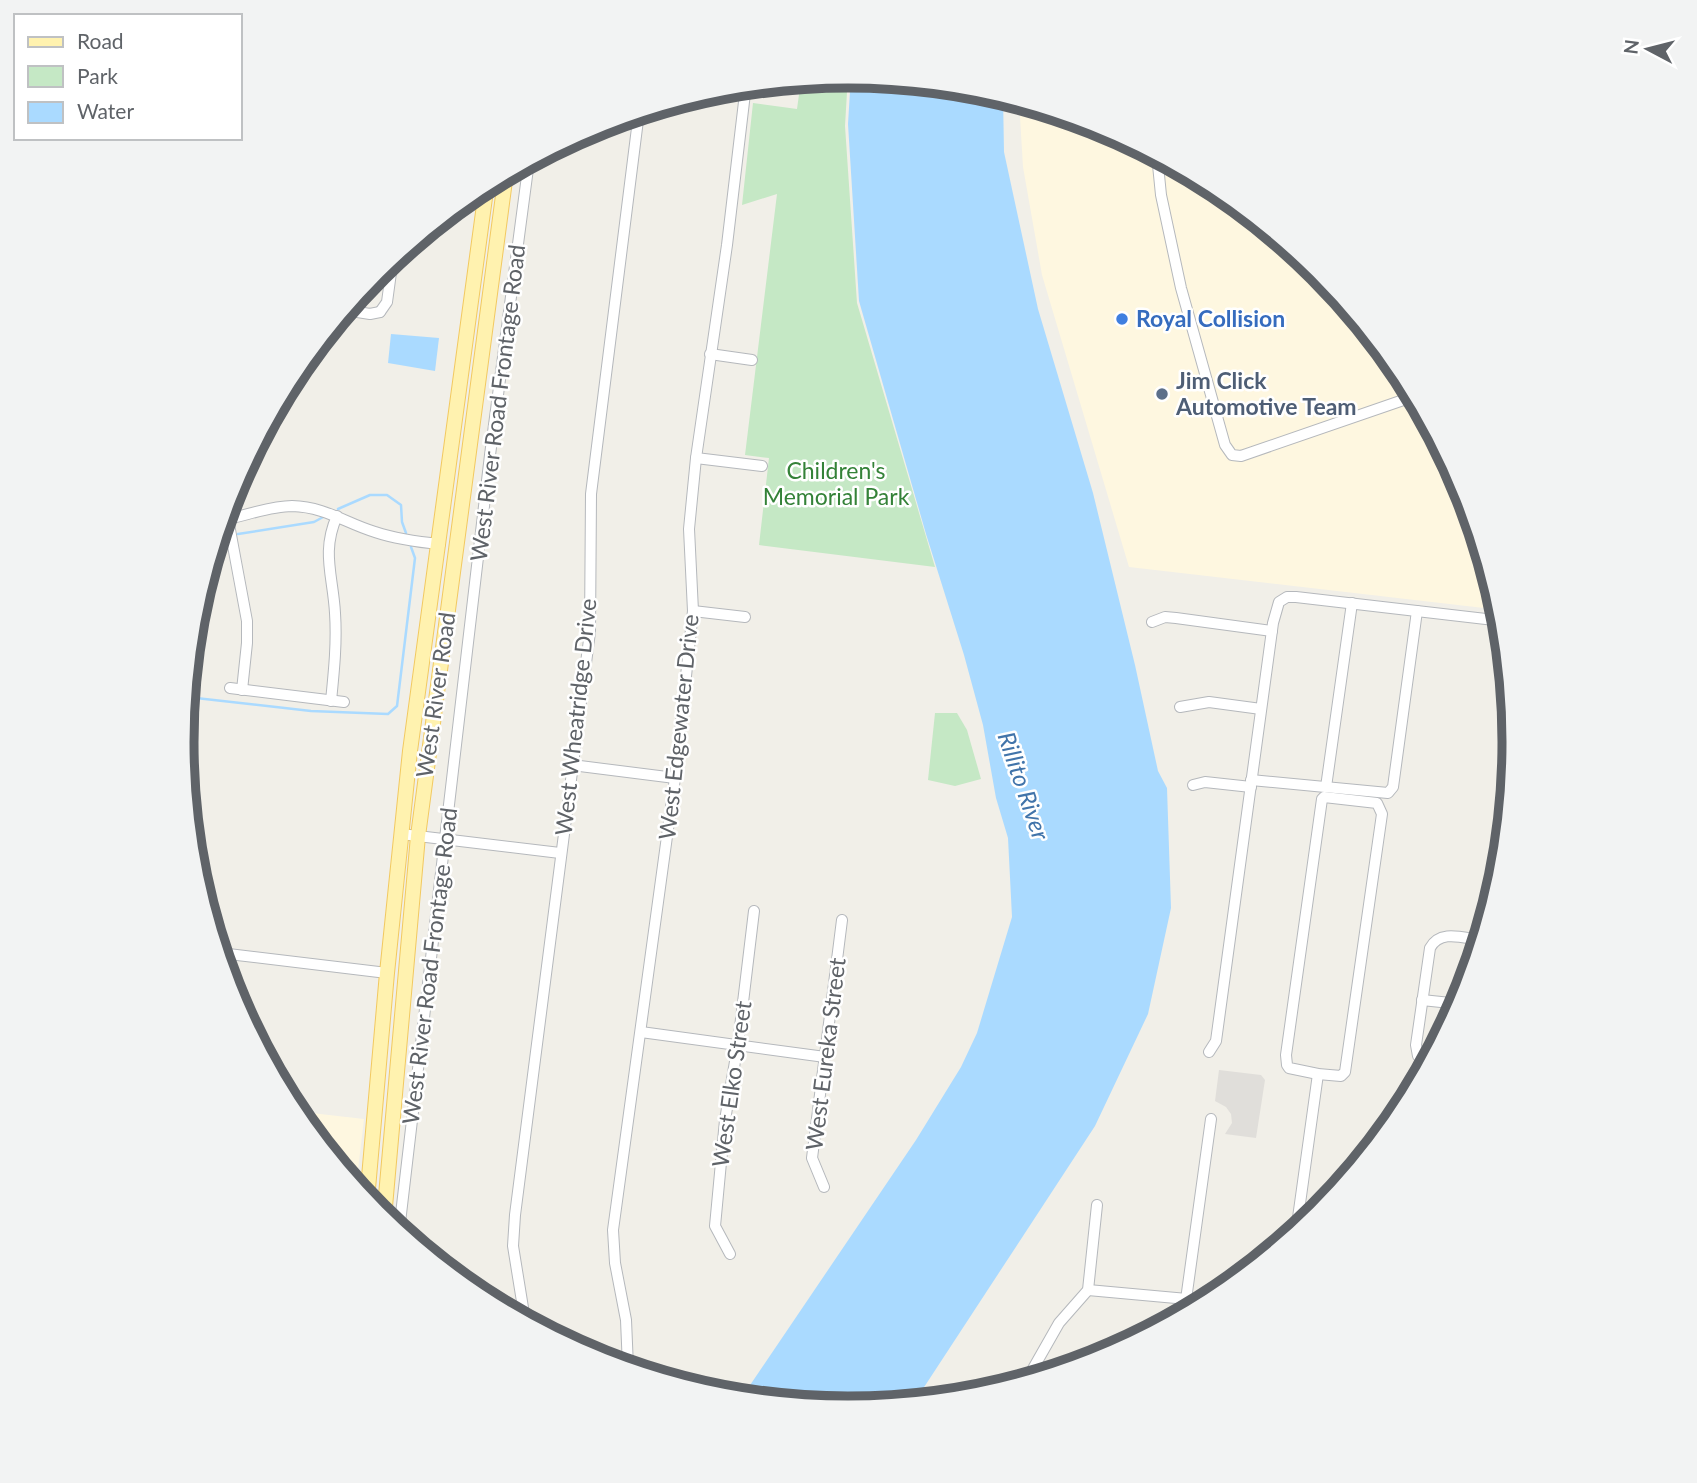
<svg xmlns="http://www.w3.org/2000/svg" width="1697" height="1483" viewBox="0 0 1697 1483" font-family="Lato,sans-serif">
<rect width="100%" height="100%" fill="#f1efe8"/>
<g fill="#fef7e0">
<polygon points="1019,100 1104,126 1219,188 1320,271 1403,372 1464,487 1501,610 1129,567 1042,275 1023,167"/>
<polygon points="294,1111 364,1119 356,1187"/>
</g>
<polygon fill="#e0deda" points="1219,1070 1261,1075 1265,1080 1256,1138 1225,1134 1232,1123 1231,1114 1226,1107 1215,1101"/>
<g fill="#c5e8c5">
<polygon points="848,75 845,126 857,303 935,567 759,545 769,458 745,455 777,194 742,205 753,103 797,109 801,80"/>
<polygon points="935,713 957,713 967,730 981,779 955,786 928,780"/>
</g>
<g fill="#aadaff">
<polygon points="851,75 979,88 1003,96 1004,152 1038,309 1093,493 1135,665 1158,771 1167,788 1171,908 1148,1014 1095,1126 915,1401 848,1408 742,1397 916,1140 961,1067 977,1033 1012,917 1008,838 996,798 983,725 964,655 926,534 859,301 848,124"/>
<polygon points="391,334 439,338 435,371 388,363"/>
</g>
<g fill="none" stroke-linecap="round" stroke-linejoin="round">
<g stroke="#aadaff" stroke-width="2.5">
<polyline points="444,215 459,217"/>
<polyline points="338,509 370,495 387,495 401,505 402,522 406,533"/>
<polyline points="238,534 314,522 325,516"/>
<polyline points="217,538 225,537"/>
<polyline points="187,697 311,711 388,714 397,706 415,558 411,547"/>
</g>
<defs>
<g id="minor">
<polyline points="1157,155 1161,195 1181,288 1225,445 1232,455 1241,456 1415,396"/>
<polyline points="345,310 370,314 380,312"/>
<polyline points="380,312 387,302 393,258"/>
<polyline points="710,354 752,360"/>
<polyline points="696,458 762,466"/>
<polyline points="228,519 247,621 247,643 242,690"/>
<path d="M223 520C245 516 270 506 292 506 326 507 345 523 375 532 396 539 418 542 440 544"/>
<polyline points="693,611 745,617"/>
<polyline points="1152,622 1165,617 1176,618 1272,631"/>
<polyline points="230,688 344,702"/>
<path d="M331 701C334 671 337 642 335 613 333 576 321 552 337 516"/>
<polyline points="1180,707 1209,702 1261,709"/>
<polyline points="572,765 675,778"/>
<polyline points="1251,780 1388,793 1393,787 1417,611"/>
<polyline points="1193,785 1205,782 1251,787"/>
<polyline points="1326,787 1352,603"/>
<polygon points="1324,797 1377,803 1382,814 1345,1072 1341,1076 1318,1074 1289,1068 1287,1065 1286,1055 1322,799"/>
<polyline points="401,834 560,853"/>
<polyline points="220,953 387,973"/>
<polyline points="1422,1000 1460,1004"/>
<polyline points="641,1032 825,1057"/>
<polyline points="1209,1052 1216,1041 1273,623 1279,602 1287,597 1296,597 1503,621"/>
<path d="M1429 1062 1418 1056 1416 1045 1430 948C1440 929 1463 938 1481 940"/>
<polyline points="824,1187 812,1158 842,920"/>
<polyline points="399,1231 490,455 529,161"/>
<polyline points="1296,1232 1318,1074"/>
<polyline points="730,1254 715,1226 725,1120 738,1044 754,911"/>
<polyline points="1088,1290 1209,1301"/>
<polyline points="1184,1314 1211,1119"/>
<polyline points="525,1320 513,1246 515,1215 590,632 591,494 639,112"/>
<polyline points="628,1367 626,1320 615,1263 613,1230 675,778 693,611 689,529 696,458 727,245 746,85"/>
<polyline points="1026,1381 1059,1323 1088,1290 1097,1205"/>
</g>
<g id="major">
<polyline points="367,1200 387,973 410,751 487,183"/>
<polyline points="384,1218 418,836 506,173"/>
</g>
</defs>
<use href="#minor" stroke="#b5b8bc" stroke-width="12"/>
<use href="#major" stroke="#f2c960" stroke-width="16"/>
<use href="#minor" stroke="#fff" stroke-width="10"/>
<use href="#major" stroke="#fff2af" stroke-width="14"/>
</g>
<circle fill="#3f7fe0" stroke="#fff" stroke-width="2.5" cx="1122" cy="319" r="7"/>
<circle fill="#5c6f8a" stroke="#fff" stroke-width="2.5" cx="1162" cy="394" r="7"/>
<g text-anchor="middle" stroke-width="5" stroke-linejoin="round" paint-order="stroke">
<g font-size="23" font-weight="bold" fill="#366cbe" stroke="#fff" text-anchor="start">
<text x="1136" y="327">Royal Collision</text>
</g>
<g font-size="23" font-weight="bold" fill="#4e5e75" stroke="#fff" text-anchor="start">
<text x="1176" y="389">Jim Click<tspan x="1176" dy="26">Automotive Team</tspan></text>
</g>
<g font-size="23" fill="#5f6368" stroke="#fff">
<text transform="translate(498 403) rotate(-83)" y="8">West River Road Frontage Road</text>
<text transform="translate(436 695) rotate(-82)" y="8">West River Road</text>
<text transform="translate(576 717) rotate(-84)" y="8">West Wheatridge Drive</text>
<text transform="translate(679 727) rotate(-84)" y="8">West Edgewater Drive</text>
<text transform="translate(430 966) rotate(-83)" y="8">West River Road Frontage Road</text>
<text transform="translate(826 1054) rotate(-83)" y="8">West Eureka Street</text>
<text transform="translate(732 1084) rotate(-82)" y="8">West Elko Street</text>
</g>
<g font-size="23" fill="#348238" stroke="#fff">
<text x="836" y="479">Children's<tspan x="836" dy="26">Memorial Park</tspan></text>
</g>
<g font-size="24" font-style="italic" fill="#4174aa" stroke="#fff">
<text transform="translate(1023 786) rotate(71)" y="8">Rillito River</text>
</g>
</g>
<path d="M0 0H1697V1483H0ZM194 742a654 654 0 1 1 1308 0a654 654 0 1 1-1308 0Z" fill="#f2f3f3" fill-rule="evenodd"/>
<path fill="none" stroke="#5f6368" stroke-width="9" d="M194 742a654 654 0 1 1 1308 0a654 654 0 1 1-1308 0Z"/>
<rect x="14" y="14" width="228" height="126" fill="#ffffff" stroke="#bfc1c3" stroke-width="2"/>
<rect x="28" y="37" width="35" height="10" fill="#fff2af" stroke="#bfc1c3" stroke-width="2"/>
<text x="77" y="49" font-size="21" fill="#5f6368">Road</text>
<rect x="28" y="66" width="35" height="21" fill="#c5e8c5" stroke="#bfc1c3" stroke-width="2"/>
<text x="77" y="84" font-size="21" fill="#5f6368">Park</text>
<rect x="28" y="102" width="35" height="21" fill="#aadaff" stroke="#bfc1c3" stroke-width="2"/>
<text x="77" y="119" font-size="21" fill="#5f6368">Water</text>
<g transform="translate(1648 49) rotate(277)" stroke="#ffffff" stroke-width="5" paint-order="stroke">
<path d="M0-5L12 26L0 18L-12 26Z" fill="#5f6368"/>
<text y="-10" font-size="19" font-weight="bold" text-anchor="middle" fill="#5f6368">N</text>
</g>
</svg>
